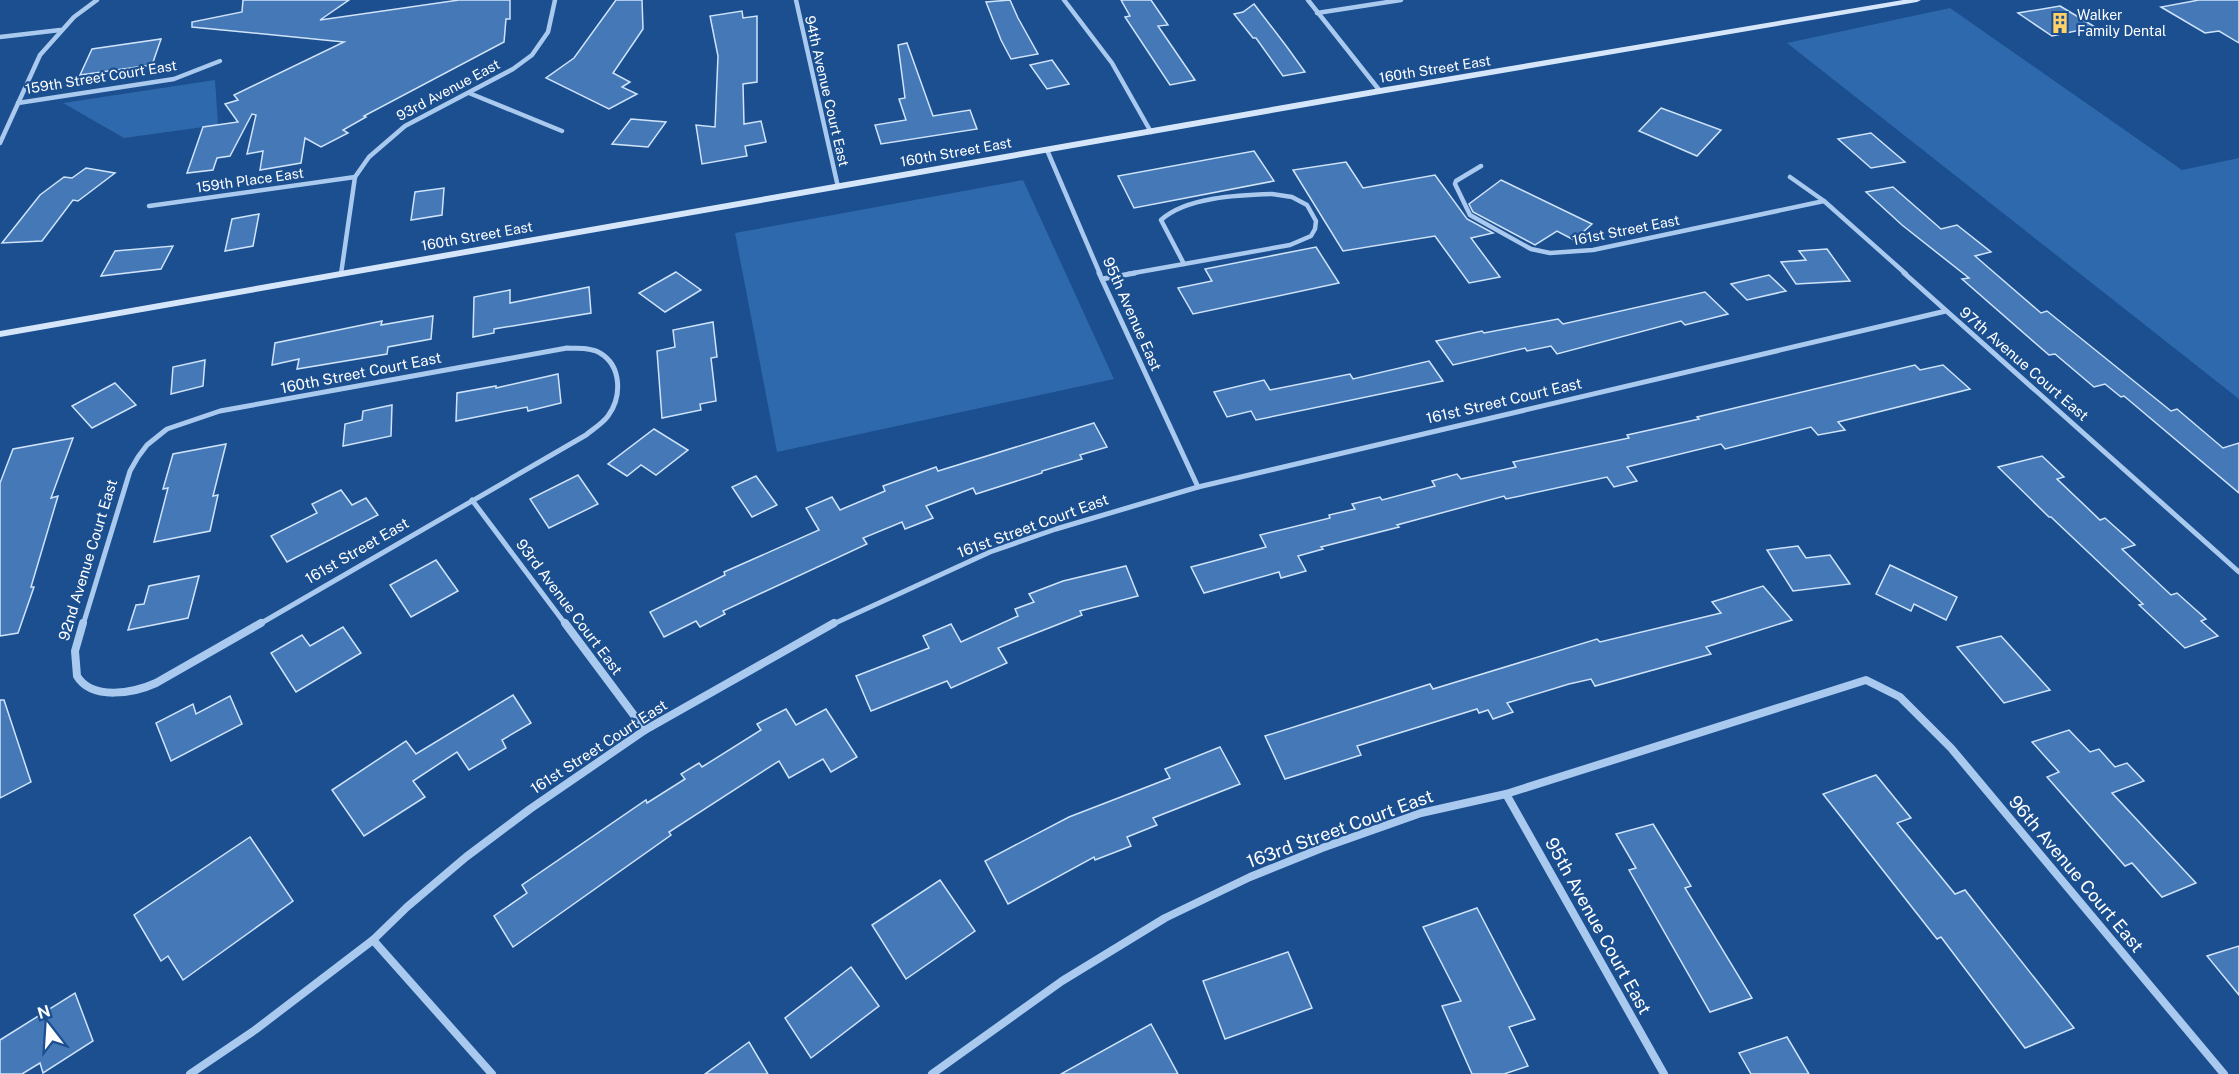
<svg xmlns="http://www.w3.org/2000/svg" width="2239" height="1074" viewBox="0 0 2239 1074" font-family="'Public Sans',sans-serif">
<rect width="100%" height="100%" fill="#1b4f8f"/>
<g fill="#2e69ad">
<polygon points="1950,8 2182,170 2239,158 2239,399 1787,43"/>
<polygon points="215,80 218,125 124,138 63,103"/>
<polygon points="1023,180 1114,379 777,452 735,233"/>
</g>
<g fill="#4478b7" stroke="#cfe3fa" stroke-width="1.5">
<polygon points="243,0 349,0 320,20 459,0 510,0 510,19 506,19 504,42 364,116 366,117 343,130 348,133 321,147 305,138 301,163 260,170 263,151 247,154 256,115 252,114 230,156 217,158 213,170 187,173 203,127 238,122 225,104 238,100 234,95 344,42 192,27 192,22 242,12"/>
<polygon points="616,0 642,0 643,29 613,73 630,82 622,87 637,94 609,109 546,78 574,58"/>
<polygon points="1010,0 1018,18 1038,54 1011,59 1001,40 986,2"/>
<polygon points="1121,0 1151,0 1168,25 1158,26 1195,80 1170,85 1125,17 1130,16"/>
<polygon points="2199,0 2239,0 2239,43 2219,31 2205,33 2161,7"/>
<polygon points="1254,4 1287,47 1305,72 1283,76 1256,38 1253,38 1234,14 1243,12"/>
<polygon points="2060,6 2095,27 2052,36 2018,13"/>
<polygon points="742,11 743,18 757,16 757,82 743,84 744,124 761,121 766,142 745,146 747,156 702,164 696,125 715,127 718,56 710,16"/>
<polygon points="161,39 152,65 80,75 92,49"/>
<polygon points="907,43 933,116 970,110 977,129 881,144 875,125 906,120 899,99 905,98 898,45"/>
<polygon points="1052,60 1069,84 1047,89 1030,65"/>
<polygon points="1661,108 1721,130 1697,156 1639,131"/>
<polygon points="631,119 666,122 648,147 612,144"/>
<polygon points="1871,133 1905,162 1871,168 1838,139"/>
<polygon points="1254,151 1274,181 1134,208 1118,176"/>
<polygon points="1346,162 1363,188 1435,175 1467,219 1493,233 1471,238 1500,277 1469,283 1435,236 1343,251 1293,170"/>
<polygon points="86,168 115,173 78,201 73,200 42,241 2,243 40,195 64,177 72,178"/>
<polygon points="1501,180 1592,224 1574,240 1557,231 1535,245 1473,212 1469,204"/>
<polygon points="1893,187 1941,229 1957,225 1991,252 1975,256 2041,313 2047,311 2171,411 2177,409 2223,448 2239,443 2239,493 2124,396 2121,397 2105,384 2094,387 2055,354 2049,355 1962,279 1969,278 1902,225 1866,192"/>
<polygon points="444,188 442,215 411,220 415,192"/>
<polygon points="259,214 253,246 225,251 232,219"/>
<polygon points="173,246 161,269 101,276 115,251"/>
<polygon points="1316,247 1339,283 1193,314 1178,288 1212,281 1205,269"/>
<polygon points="1827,249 1850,281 1796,284 1781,262 1806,260 1799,251"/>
<polygon points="676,272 701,290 665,312 639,293"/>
<polygon points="1769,275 1786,291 1747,300 1731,284"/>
<polygon points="589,287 591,313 494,329 494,333 473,337 474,297 510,290 510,303"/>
<polygon points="1705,292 1728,314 1685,325 1681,321 1557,354 1551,346 1527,351 1525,348 1453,365 1436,341 1482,331 1484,333 1558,319 1563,324"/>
<polygon points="433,316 431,339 388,347 387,354 297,369 299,359 272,365 275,343 382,321 381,325"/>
<polygon points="713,322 717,357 711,358 716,401 700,404 701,410 662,418 657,351 675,347 673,330"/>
<polygon points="205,360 203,386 171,394 173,367"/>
<polygon points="1429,361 1443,381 1256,420 1251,411 1227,417 1214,392 1264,380 1270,390 1350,374 1353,379"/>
<polygon points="1915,365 1920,370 1943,365 1970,389 1838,422 1845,430 1818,435 1811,427 1725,449 1721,444 1627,467 1637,481 1614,487 1607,477 1506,499 1504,496 1397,525 1399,527 1321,547 1323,549 1298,556 1306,571 1281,578 1279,572 1204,593 1191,567 1266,547 1260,535 1330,518 1329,515 1355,509 1352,504 1380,497 1382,500 1435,486 1432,481 1457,474 1461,479 1516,467 1513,462 1629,438 1627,435 1699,419 1697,417"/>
<polygon points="558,374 561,403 528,411 527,407 456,421 457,393 496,386 496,388"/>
<polygon points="115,383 136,405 92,428 72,406"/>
<polygon points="392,405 391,436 343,446 345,424 362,420 363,411"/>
<polygon points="1094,423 1107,447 1080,455 1082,459 1042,471 1042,473 976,494 973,488 926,506 933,518 905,529 902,522 863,538 867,544 723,611 725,614 700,627 696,621 664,637 650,612 725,575 724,572 819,530 806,508 832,497 840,510 885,491 883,486 936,467 938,471"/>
<polygon points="654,429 688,450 656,475 641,465 627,476 608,464"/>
<polygon points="73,438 51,498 58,496 31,587 34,587 18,633 0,636 0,483 13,449"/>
<polygon points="226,444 213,496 218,495 210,531 154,542 168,488 163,489 173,454"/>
<polygon points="2042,456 2064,477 2057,479 2100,520 2105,518 2135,545 2122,549 2171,595 2177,593 2206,619 2201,621 2218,636 2185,648 2139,605 2143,604 2051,517 2049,517 1998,467"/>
<polygon points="578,475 598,504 549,528 530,499"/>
<polygon points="756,476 777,505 752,517 732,487"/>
<polygon points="341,490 352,505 366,498 378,515 287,562 271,536 317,513 312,504"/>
<polygon points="1798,546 1806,558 1830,555 1850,584 1793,591 1767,550"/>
<polygon points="436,560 458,591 411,617 390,585"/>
<polygon points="1890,565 1957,597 1946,620 1914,604 1911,611 1876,594"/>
<polygon points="1126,566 1138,596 1080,611 1082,615 998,648 1007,663 951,688 947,681 871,711 856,676 929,648 923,636 951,624 961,642 1018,616 1015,609 1034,602 1029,594 1063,581"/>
<polygon points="199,576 188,618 128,630 136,605 144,604 149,586"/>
<polygon points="1763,586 1792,620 1706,647 1711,654 1595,686 1591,679 1569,684 1507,703 1513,712 1493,719 1488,710 1479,713 1477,709 1357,746 1361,755 1285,779 1265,736 1430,684 1433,689 1597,639 1600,642 1721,613 1712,602"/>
<polygon points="343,627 361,653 296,692 271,653 302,635 310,646"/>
<polygon points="2001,636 2050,690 2004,703 1957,647"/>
<polygon points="513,695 531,723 502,740 506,748 469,770 457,752 413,781 425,797 364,836 332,790 406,741 416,754"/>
<polygon points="230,696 242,724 171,761 156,723 193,704 196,714"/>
<polygon points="0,700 4,700 31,782 0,798"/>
<polygon points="786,709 796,725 826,709 857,757 831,772 823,759 789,778 779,761 669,832 671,835 513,947 494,916 527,893 522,885 646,800 647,803 685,779 681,774 699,763 702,767 761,730 757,724"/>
<polygon points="2069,730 2090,752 2099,749 2115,767 2127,763 2144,781 2112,793 2196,883 2162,897 2132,863 2125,866 2047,777 2059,772 2032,742"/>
<polygon points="1220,747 1240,784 1153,818 1157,825 1127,837 1131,846 1095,860 1094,857 1008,904 985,861 1069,817 1170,778 1165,769"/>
<polygon points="1876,775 1911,818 1897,823 1955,894 1965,890 2074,1028 2025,1048 1941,937 1937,939 1823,794"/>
<polygon points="1653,824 1691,886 1685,888 1752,998 1710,1012 1629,870 1636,868 1616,834"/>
<polygon points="250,837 293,901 183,980 168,956 161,961 134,915"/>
<polygon points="940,880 975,931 906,979 872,925"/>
<polygon points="1477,908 1535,1019 1509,1027 1528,1066 1504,1074 1472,1074 1442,1006 1461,1001 1423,927"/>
<polygon points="2239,946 2239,995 2207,956"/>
<polygon points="1288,952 1312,1008 1225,1039 1203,981"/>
<polygon points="851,967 879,1006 811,1058 785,1018"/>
<polygon points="75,993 93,1041 43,1073 40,1063 22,1074 0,1074 0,1040"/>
<polygon points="1151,1024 1178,1074 1061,1074"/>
<polygon points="1787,1037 1809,1074 1751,1074 1739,1053"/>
<polygon points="749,1042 768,1074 705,1074"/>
</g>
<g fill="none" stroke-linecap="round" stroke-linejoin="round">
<g stroke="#a9c9ee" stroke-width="4.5">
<polyline points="796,0 838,187"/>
<polyline points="1064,0 1112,63 1151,132"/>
<polyline points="1308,0 1380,91"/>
<polyline points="1317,13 1401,0"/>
<polyline points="0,37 60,30"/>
<polyline points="469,93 562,131"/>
<polyline points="18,103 174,79 220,61"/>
<polyline points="0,143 40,55 74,17 97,0"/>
<polyline points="1047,150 1100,274"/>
<polyline points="1481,166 1456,181 1455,184 1470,215 1531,249 1550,253 1593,250 1824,201"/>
<polyline points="1790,177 1824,201 1906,274"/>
<path d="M1272 194 1292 197 1307 205 1316 221 1315 229 1311 236 1290 245 1184 264 1161 220C1186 197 1239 195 1272 194Z"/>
<polyline points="149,206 355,177"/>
<polyline points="341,274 355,177 369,157 405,126 513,69 532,55 548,32 555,0"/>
<polyline points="1128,274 1184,264"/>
</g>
<g stroke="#a9c9ee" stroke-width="5">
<polyline points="1099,273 1198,487"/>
<polyline points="1904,273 2239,572"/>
<polyline points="1102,279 1135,273"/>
<polyline points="472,500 566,625"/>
<path d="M83 625 130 471 138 457 147 445 167 429 220 411 567 348C577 349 591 347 600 353 622 366 622 397 608 416 602 424 593 429 586 435L258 625"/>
<polyline points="831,625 990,552 1056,529 1198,487 1946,311"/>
</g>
<g stroke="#a9c9ee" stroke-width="8">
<path d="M83 623 75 651 77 676C92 701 134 693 156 683L261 623"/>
<polyline points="565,623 645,730"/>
<polyline points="1506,794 1664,1074"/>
<polyline points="373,940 492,1074"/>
<polyline points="190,1074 255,1030 373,940 407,907 466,857 530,809 645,730 834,623"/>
<polyline points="932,1074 1062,981 1165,918 1250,877 1322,848 1421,813 1506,794 1866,680 1900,697 1951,748 2224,1074"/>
</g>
<polygon fill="#d6e6fa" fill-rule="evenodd" points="1903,0 1921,0 1917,2 1380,94 0,337 0,331 1380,88"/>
</g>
<defs>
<symbol id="building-bare" viewBox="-9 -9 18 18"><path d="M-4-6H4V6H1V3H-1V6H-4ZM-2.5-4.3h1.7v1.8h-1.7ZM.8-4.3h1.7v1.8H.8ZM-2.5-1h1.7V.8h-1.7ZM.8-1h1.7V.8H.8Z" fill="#ffd166" stroke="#1b4f8f" stroke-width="2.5" paint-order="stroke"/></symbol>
</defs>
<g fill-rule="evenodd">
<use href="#building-bare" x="2045" y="8" width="30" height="30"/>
</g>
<g text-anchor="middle" stroke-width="4.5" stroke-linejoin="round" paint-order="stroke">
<g font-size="14" fill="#fff" stroke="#1b4f8f" text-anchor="start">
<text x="2077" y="20">Walker<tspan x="2077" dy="16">Family Dental</tspan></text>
</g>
<g font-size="14" fill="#fff" stroke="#1b4f8f">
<text transform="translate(1435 69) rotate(-9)" y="5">160th Street East</text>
<text transform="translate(101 77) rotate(-9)" y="5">159th Street Court East</text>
<text transform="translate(448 90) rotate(-28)" y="5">93rd Avenue East</text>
<text transform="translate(827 91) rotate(77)" y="5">94th Avenue Court East</text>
<text transform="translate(956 152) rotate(-10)" y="5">160th Street East</text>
<text transform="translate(250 180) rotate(-8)" y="5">159th Place East</text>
<text transform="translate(1626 230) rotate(-11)" y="5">161st Street East</text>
<text transform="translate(477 236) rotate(-10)" y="5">160th Street East</text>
</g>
<g font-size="15" fill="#fff" stroke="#1b4f8f">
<text transform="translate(1132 314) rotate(66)" y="5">95th Avenue East</text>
<text transform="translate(2024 364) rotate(41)" y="5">97th Avenue Court East</text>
<text transform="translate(361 373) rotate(-11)" y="5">160th Street Court East</text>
<text transform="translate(1504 401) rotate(-13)" y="5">161st Street Court East</text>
<text transform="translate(1033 526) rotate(-20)" y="5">161st Street Court East</text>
<text transform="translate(357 551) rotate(-30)" y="5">161st Street East</text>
<text transform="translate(88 560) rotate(-73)" y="5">92nd Avenue Court East</text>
<text transform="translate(569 607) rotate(53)" y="5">93rd Avenue Court East</text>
<text transform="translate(599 747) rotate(-33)" y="5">161st Street Court East</text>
</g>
<g font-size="18" fill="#fff" stroke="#1b4f8f">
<text transform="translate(1340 829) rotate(-20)" y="6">163rd Street Court East</text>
<text transform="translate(2076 874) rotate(50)" y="6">96th Avenue Court East</text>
<text transform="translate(1598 926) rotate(61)" y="6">95th Avenue Court East</text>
</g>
</g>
<g transform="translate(48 1026) rotate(343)" stroke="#1b4f8f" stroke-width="4.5" paint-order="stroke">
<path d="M0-4.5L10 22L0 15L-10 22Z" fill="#ffffff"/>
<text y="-9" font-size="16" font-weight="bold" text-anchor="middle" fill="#ffffff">N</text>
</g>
</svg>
